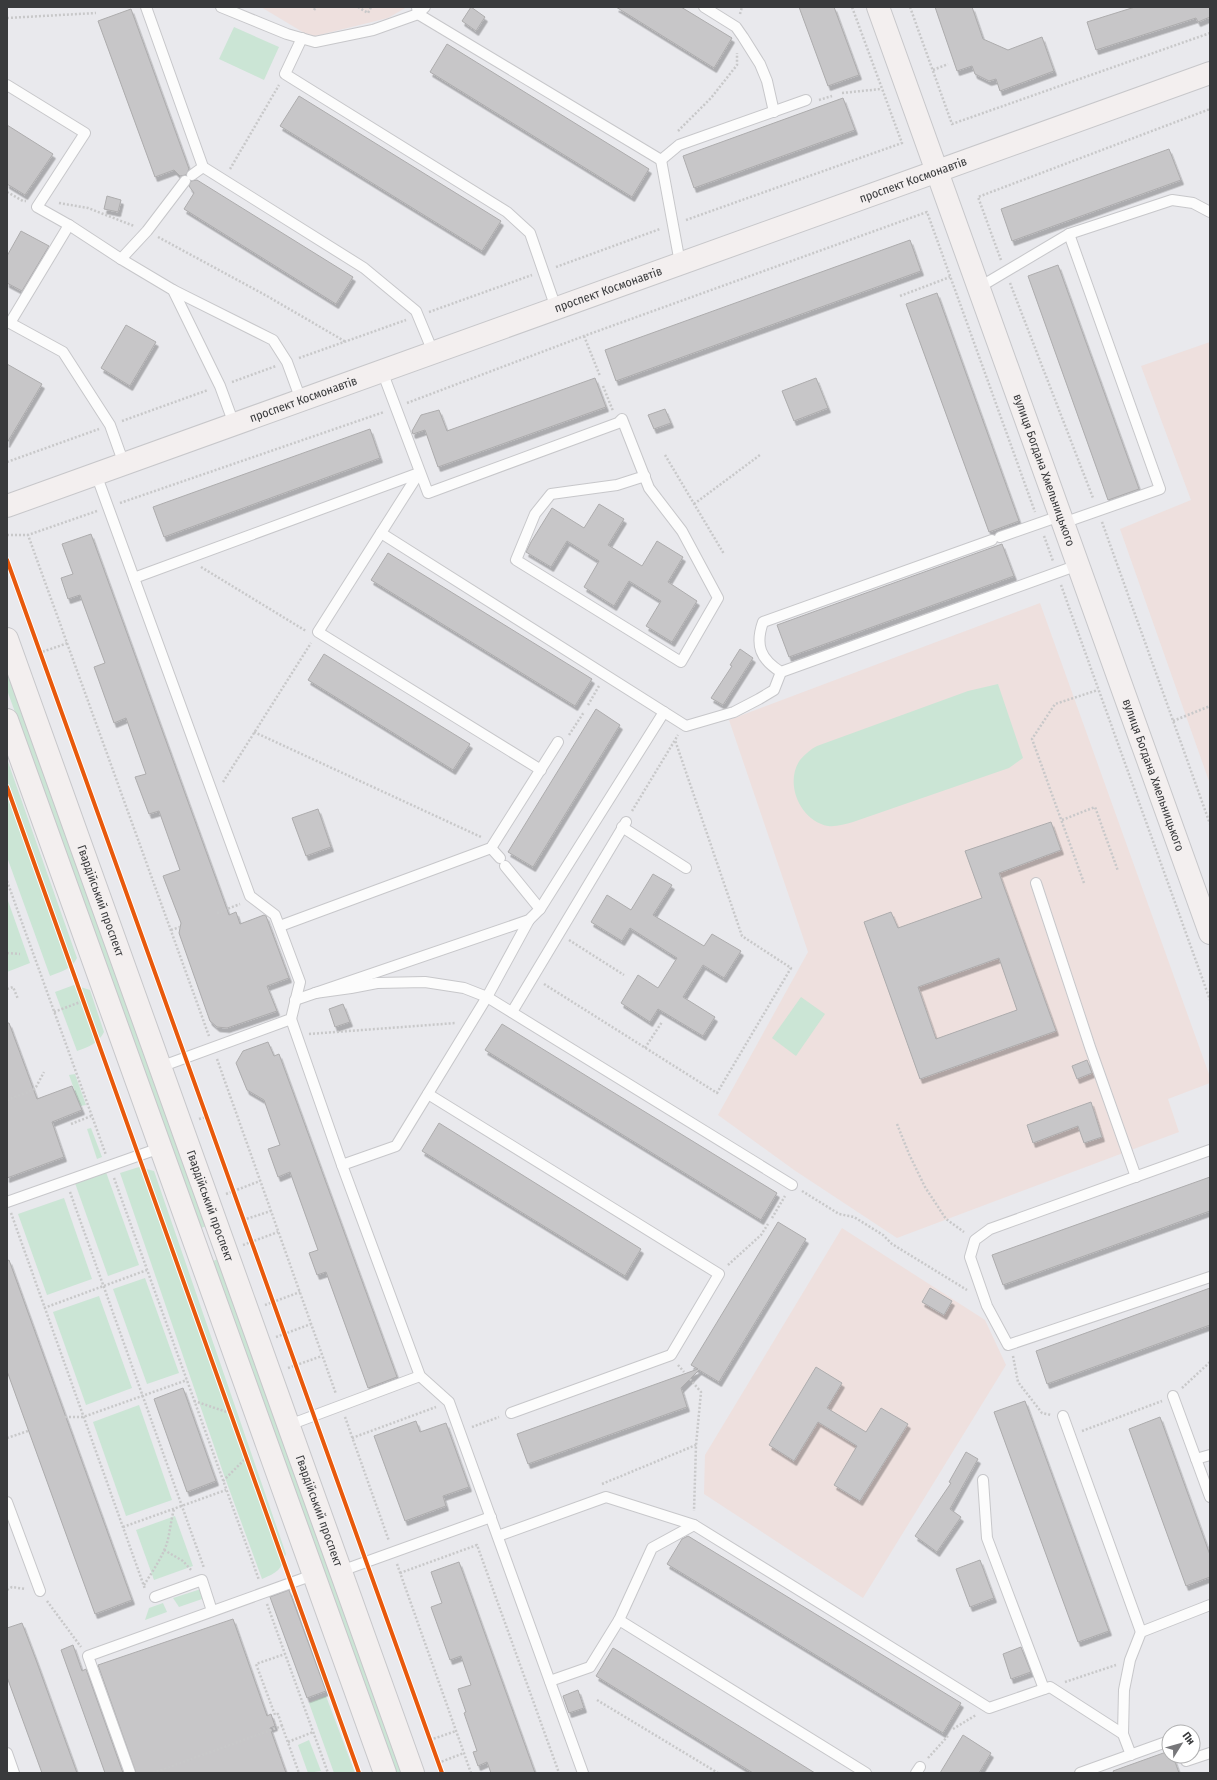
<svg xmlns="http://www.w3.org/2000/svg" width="1217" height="1780" viewBox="0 0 1217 1780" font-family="'Fira Sans Condensed',sans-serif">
<defs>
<filter id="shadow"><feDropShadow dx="2.5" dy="4.5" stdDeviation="0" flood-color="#0004"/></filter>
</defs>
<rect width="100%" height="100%" fill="#e9e9ed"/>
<g fill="#eee0de">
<polygon points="261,7 407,7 388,18 311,37"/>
<polygon points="1210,342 1210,784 1120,529 1191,500 1141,366"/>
<polygon points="1040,603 1210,1077 1210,1083 1168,1099 1179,1132 897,1238 794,1170 718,1115 808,952 729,720"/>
<polygon points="842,1228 985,1320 1006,1365 863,1598 704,1494 705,1455"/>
</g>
<g fill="#cbe5d5">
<polygon points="234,27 279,47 264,80 219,59"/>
<polygon points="7,663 210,1225 201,1228 7,690"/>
<path d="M998 684 1023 758 1009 768 853 822C845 824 836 827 828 826 800 821 784 783 800 760 805 754 811 749 817 746L968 691Z"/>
<path d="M7 759 77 958C72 969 60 972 50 976L7 857Z"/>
<polygon points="7,898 30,963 7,972"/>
<path d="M74 985 90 990 104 1032C99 1043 88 1047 77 1051L55 992Z"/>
<polygon points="801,997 825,1014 796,1056 772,1038"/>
<polygon points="75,1074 86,1105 80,1106 69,1075"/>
<polygon points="91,1128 102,1157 97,1159 87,1129"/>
<path d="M139 1167 154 1171 286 1554C281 1570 278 1572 262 1579L224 1475 120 1173Z"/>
<polygon points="106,1172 139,1265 108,1276 75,1183"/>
<polygon points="64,1198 92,1279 47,1295 18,1214"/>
<polygon points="220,1258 406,1773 396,1773 211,1262"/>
<polygon points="145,1278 179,1373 147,1384 113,1289"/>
<polygon points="99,1296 132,1388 86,1405 53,1312"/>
<polygon points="139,1405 172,1500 126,1516 93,1422"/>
<polygon points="175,1516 193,1566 154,1580 136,1530"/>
<polygon points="201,1589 205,1598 179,1607 173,1598"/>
<polygon points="163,1603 167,1612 145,1620 149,1608"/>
<polygon points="326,1696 355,1773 334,1773 309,1703"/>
<polygon points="309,1740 321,1771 308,1773 298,1745"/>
</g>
<g fill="#c7c6c8" stroke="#adacad" fill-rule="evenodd" filter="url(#shadow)">
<polygon points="471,7 485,17 476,31 462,21"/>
<polygon points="616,7 681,7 732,38 714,68"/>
<polygon points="799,7 834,7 859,75 828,86"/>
<polygon points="935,7 972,7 983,39 1008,50 1042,37 1054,71 1000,91 996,79 989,81 975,74 972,66 957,71"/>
<polygon points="1135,7 1210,7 1210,17 1198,22 1196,18 1096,50 1087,22"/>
<polygon points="131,9 189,169 186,175 180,176 174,170 155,177 98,21"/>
<polygon points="447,44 649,169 632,197 430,72"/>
<polygon points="299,96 501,221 482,251 280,126"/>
<polygon points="843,98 855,130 694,188 683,156"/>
<polygon points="7,125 53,154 25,195 7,184"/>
<polygon points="1169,149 1181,180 1012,241 1001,209"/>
<polygon points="197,180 353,277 336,304 184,209 194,193 189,186 191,181"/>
<polygon points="107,196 121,200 118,212 104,209"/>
<polygon points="21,231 49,246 22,291 7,283 7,256"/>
<polygon points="910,240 921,271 616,381 605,350"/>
<polygon points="1058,265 1139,489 1108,500 1028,276"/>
<polygon points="937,293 1019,521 989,532 906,304"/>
<polygon points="126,325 156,342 130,386 101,368"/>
<polygon points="7,364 42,384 7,443"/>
<polygon points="595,378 606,407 438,467 425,430 413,434 412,431 421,415 439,410 447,431"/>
<polygon points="816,378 828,408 794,421 782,391"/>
<polygon points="665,409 671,423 654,429 648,415"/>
<polygon points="370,429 380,458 164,537 153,507"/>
<polygon points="599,504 624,519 608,545 642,566 657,541 683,557 668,582 697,601 672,642 646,626 661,601 629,581 614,606 584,587 599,561 567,541 551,567 526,552 531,542 552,508 584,528"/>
<polygon points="91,534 229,915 236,912 240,924 264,915 266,916 289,978 267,986 277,1011 227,1028 217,1027 210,1021 179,933 181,923 163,876 180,870 159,811 149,814 135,777 146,774 126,718 114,723 108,706 94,667 105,663 80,595 68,599 61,578 73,574 62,544"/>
<polygon points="1002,544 1014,576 789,657 777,625"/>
<polygon points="388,553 592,679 575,706 371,580"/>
<polygon points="740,649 753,658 723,705 711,698 732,666 730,665"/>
<polygon points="324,654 470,744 453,770 308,680"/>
<polygon points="596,709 620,725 533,867 508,852"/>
<polygon points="318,809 331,847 306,856 292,818"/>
<path d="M1051 822 1061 850 999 873 1056 1031 920 1079 864 922 891 912 898 928 982 898 965 851ZM999 958 1017 1010 936 1039 918 987Z"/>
<polygon points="653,874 672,885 653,915 704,946 712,934 741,951 724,978 703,965 683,997 715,1017 703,1036 658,1009 650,1022 621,1003 638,975 658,988 677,958 630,928 622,941 591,922 607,895 631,910"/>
<polygon points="343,1004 350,1022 335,1027 329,1009"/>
<polygon points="7,1023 9,1023 37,1099 72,1086 82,1110 52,1122 64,1157 7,1178"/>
<polygon points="502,1024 777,1193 761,1220 485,1050"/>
<polygon points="268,1042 274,1056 279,1054 397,1377 368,1388 326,1272 317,1275 309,1253 318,1250 290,1172 278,1177 268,1149 280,1145 264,1100 247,1090 236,1063 243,1051"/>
<polygon points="1087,1060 1092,1073 1077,1079 1072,1066"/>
<polygon points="1091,1102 1102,1137 1084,1143 1078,1126 1033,1143 1027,1125"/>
<polygon points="439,1123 641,1249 625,1276 422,1151"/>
<polygon points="1210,1177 1210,1211 1003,1285 992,1255"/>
<polygon points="778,1222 806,1239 719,1382 699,1370 681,1388 687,1407 528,1464 517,1434 698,1369 691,1365"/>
<polygon points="9,1260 132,1600 95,1614 7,1371 7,1261"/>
<polygon points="930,1288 952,1301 944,1315 922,1302"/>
<polygon points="1210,1288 1210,1325 1047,1384 1036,1351"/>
<polygon points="816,1367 842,1383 827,1408 866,1432 881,1408 908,1424 860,1501 834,1485 857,1446 818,1422 794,1461 769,1445"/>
<polygon points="183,1388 216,1481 187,1492 154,1399"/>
<polygon points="1025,1401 1109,1631 1078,1642 994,1412"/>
<polygon points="1160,1417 1210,1555 1210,1577 1186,1586 1129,1429"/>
<polygon points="416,1421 420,1432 446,1423 469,1487 443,1496 446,1506 405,1521 374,1436"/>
<polygon points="966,1452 978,1459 950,1509 961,1517 937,1552 915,1536 951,1483 949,1482"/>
<polygon points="688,1536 961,1703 943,1733 667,1564 682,1539"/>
<polygon points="980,1560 994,1598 970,1607 956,1569"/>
<polygon points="459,1562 468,1587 535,1773 491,1773 487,1762 478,1766 473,1752 477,1751 464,1713 466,1712 458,1689 471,1685 461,1656 450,1660 431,1607 442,1603 431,1572"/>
<polygon points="289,1590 326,1691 307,1698 270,1597"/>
<polygon points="233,1619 267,1716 271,1714 275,1726 270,1728 286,1773 136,1773 98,1665"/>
<polygon points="22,1623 36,1660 77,1773 42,1773 7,1677 7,1628"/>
<polygon points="73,1645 82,1671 86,1669 123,1773 105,1773 61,1650"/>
<polygon points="1021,1647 1031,1672 1011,1679 1003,1654"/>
<polygon points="613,1648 815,1773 753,1773 596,1676"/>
<polygon points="578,1690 584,1708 569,1713 563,1696"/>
<polygon points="963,1735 991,1753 979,1773 940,1773"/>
<polygon points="1169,1751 1169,1756 1173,1756 1179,1773 1114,1773 1113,1771"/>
</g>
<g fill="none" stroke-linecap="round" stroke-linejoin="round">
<defs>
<g id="lane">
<polyline points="146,7 203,167 364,268 416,311 433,352"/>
<polyline points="221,7 287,34 315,42 373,30 418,14 425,7"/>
<polyline points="417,7 418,14 661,160 679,145 806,100"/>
<polyline points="704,7 736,27 743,37 760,64 767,81 774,112"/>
<polyline points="302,38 285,74 507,212 530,233 556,308"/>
<polyline points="7,85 85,133 37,207 69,225 121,259 173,290 220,386 234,424"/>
<polyline points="661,160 680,263"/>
<polyline points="192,175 203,167"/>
<polyline points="69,225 10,323 63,352 110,425 124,464"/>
<polyline points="121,259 147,231 185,181"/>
<polyline points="978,288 1069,234 1172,200 1193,203 1210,212"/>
<polyline points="173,290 273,340 287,362 301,400"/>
<polyline points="382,371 428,493 618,423 622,419 649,488 682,531 718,598 681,662 516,560 535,514 551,494 617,485 645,476"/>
<polyline points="419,473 318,632 541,770"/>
<polyline points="96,474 250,896 275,915 300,982 291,1019 160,1067"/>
<polyline points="1063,523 1160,489 1069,234"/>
<polyline points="381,533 686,726 734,712 759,699 774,690 781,672"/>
<polyline points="1000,537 1060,516"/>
<path d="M992 540 763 622C755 645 760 659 781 672L1078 565"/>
<polyline points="134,578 419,473"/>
<polyline points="622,827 686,868"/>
<polyline points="491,848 500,858"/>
<polyline points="505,866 540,909"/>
<polyline points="1036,883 1090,1047 1136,1177"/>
<polyline points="280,926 491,848 558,742"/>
<polyline points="315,993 351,988 377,983 425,982 464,988 487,997 792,1185"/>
<polyline points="295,1000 529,920 540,909 664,712"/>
<polyline points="512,1012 626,822"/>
<polyline points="291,1019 342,1165 420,1376 449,1402 583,1773"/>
<polyline points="428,1094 719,1274 671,1355 511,1413"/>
<polyline points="1210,1150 990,1229 975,1240 970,1257 987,1306 1008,1345 1210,1277"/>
<polyline points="342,1165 396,1146 487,997 529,920"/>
<polyline points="7,1202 160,1148"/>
<polyline points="1173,1396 1210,1497"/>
<polyline points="1063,1416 1141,1632"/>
<polyline points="289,1425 420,1376"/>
<polyline points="1196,1459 1210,1455"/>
<polyline points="983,1480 987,1538 1044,1689"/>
<polyline points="7,1502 40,1591"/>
<polyline points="498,1536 606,1497 694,1525 989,1708 1050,1687 1123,1734"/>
<polyline points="341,1571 491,1517"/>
<polyline points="155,1597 202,1580 212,1611"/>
<polyline points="619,1620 652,1548 694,1525"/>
<polyline points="550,1681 590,1667 619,1620 866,1773"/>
<polyline points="7,1753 14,1773"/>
<polyline points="1131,1755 1123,1734 1124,1690 1130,1660 1141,1632 1210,1605"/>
<polyline points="1184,1756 1186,1761 1210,1753"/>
<polyline points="130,1773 88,1656 313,1575"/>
<polyline points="916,1773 920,1767"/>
<polyline points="1080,1773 1169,1741"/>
</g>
<g id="secondary">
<path id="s1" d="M878 7 1210 933"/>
<path id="s2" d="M7 506 1210 73"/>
<path id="s3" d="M7 639 413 1773"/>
<polyline points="7,720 385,1773"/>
</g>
</defs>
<use href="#lane" stroke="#c7c7ca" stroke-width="12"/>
<use href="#secondary" stroke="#c7c7ca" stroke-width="24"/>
<g stroke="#c8c8c9" stroke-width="2.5" stroke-dasharray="2 2" stroke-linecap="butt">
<polyline points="358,7 368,13 371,7"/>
<polyline points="910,7 952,124 1210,33"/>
<polyline points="314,10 316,7"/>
<polyline points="740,14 742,7"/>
<polyline points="7,18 96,13"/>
<polyline points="933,70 948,64"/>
<polyline points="842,93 881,89"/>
<polyline points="819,100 832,96"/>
<polyline points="678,131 711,98 737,65 737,53"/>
<polyline points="230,169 279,85"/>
<polyline points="7,192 23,201 26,201"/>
<polyline points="59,203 88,208 134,226"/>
<polyline points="686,220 902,143 852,7"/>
<polyline points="158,237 267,296 346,342"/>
<polyline points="1001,260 978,197 1210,109"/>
<polyline points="556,267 660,229"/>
<polyline points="1010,283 1093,498"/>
<polyline points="900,296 950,277"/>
<polyline points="429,312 532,275"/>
<polyline points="584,336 600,376"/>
<polyline points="299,358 406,320"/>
<polyline points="232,382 276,366"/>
<polyline points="603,386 613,411"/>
<polyline points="407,403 584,336 927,212 1035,512"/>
<polyline points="122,421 208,390"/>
<polyline points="665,455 724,554"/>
<polyline points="7,462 99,429"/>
<polyline points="120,503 384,412"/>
<polyline points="694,504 760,455"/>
<polyline points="97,511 28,535 209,1036"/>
<polyline points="1102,522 1210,824"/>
<polyline points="7,535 28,535"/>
<polyline points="1044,536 1053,561"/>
<polyline points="201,567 306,631"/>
<polyline points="1061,585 1210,1000"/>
<polyline points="39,653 68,643"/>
<polyline points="588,705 599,686"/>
<polyline points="1173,721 1210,706"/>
<polyline points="254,732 481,837"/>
<polyline points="569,735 584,712"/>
<polyline points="223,782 311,643"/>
<polyline points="632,811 678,735"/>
<polyline points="1062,820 1095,807 1118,871"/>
<polyline points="7,881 106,1155"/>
<polyline points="1084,883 1032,739 1055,704 1098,690"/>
<polyline points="217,913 240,904"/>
<polyline points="171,930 180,927"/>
<polyline points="569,940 624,975"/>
<polyline points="7,953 20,954"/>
<polyline points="544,984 717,1093 791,968 742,936 675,740"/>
<polyline points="7,989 13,987 18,999"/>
<polyline points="54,1012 83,1001"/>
<polyline points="309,1034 456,1023"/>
<polyline points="645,1048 662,1022"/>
<polyline points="217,1059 336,1394"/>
<polyline points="7,1100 33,1090 36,1087 44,1072"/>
<polyline points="199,1119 206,1117"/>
<polyline points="71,1124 91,1116"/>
<polyline points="897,1124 909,1154 925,1187 946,1219 964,1232"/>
<polyline points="114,1178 259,1580"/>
<polyline points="802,1191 839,1214 854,1217 883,1235 892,1244 967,1290"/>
<polyline points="70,1192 204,1568"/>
<polyline points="226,1194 260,1181"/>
<polyline points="11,1213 145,1589"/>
<polyline points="772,1218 785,1196"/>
<polyline points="243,1220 271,1211"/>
<polyline points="243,1245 278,1232"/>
<polyline points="728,1265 761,1235 768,1224"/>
<polyline points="265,1305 300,1292"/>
<polyline points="44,1308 147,1270"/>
<polyline points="276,1337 311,1324"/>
<polyline points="1013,1356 1018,1382 1042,1413 1051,1415"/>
<polyline points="678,1365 684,1372"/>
<polyline points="288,1368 322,1356"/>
<polyline points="690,1379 701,1392 696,1445 694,1511"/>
<polyline points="1182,1388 1210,1362"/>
<polyline points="194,1401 230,1413"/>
<polyline points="65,1417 83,1417 187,1380"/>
<polyline points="345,1417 389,1541"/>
<polyline points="472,1427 499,1417"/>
<polyline points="1082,1431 1162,1401"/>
<polyline points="7,1438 28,1431"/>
<polyline points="352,1438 436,1407"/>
<polyline points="223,1481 246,1458"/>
<polyline points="602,1484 696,1445"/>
<polyline points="123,1527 226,1490"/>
<polyline points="164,1550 183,1561 192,1571"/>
<polyline points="397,1564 471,1773"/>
<polyline points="400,1573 477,1545 559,1773"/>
<path d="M144 1585C152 1572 162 1558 167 1543 170 1532 171 1520 174 1509"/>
<polyline points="7,1590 12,1587 25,1589"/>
<polyline points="47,1601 81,1647"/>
<polyline points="267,1604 328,1773"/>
<polyline points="1065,1682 1116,1665"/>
<polyline points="597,1700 718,1773"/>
<polyline points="282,1726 278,1714 275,1715 256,1664 285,1654"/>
<polyline points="953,1729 976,1715"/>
<polyline points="430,1740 456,1731"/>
<polyline points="288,1742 313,1732"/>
<polyline points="928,1758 948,1736"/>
<polyline points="438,1763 464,1753"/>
<polyline points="153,1773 282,1726 299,1773"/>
</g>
<use href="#lane" stroke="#fcfcfc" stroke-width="10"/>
<use href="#secondary" stroke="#f3efef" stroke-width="22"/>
<defs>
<g id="cycleway">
<polyline points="7,560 442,1773"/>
<polyline points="7,787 359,1773"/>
</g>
</defs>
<use href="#cycleway" stroke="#fff" stroke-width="6"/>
<use href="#cycleway" stroke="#e8590c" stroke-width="4"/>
</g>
<g text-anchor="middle" stroke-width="3" stroke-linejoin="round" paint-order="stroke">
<g font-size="12" fill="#393a3c" stroke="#fff">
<text dy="4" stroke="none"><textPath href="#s2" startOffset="963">проспект Космонавтів</textPath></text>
<text dy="4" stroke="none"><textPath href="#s2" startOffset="639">проспект Космонавтів</textPath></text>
<text dy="4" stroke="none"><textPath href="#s2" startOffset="315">проспект Космонавтів</textPath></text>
<text dy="4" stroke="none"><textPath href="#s1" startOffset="492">вулиця Богдана Хмельницького</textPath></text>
<text dy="4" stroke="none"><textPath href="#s1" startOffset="816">вулиця Богдана Хмельницького</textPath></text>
<text dy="4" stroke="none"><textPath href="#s3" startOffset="278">Гвардійський проспект</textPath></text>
<text dy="4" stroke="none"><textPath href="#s3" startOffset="602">Гвардійський проспект</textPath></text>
<text dy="4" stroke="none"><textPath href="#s3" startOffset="926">Гвардійський проспект</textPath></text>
</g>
</g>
<rect width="1217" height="1780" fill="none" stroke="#393a3c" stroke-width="16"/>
<g transform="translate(1181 1744) rotate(53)"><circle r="19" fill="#ffffff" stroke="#b0b0b1"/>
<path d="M0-3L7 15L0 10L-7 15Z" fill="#77777a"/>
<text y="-6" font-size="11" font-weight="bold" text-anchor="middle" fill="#393a3c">Пн</text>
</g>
</svg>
